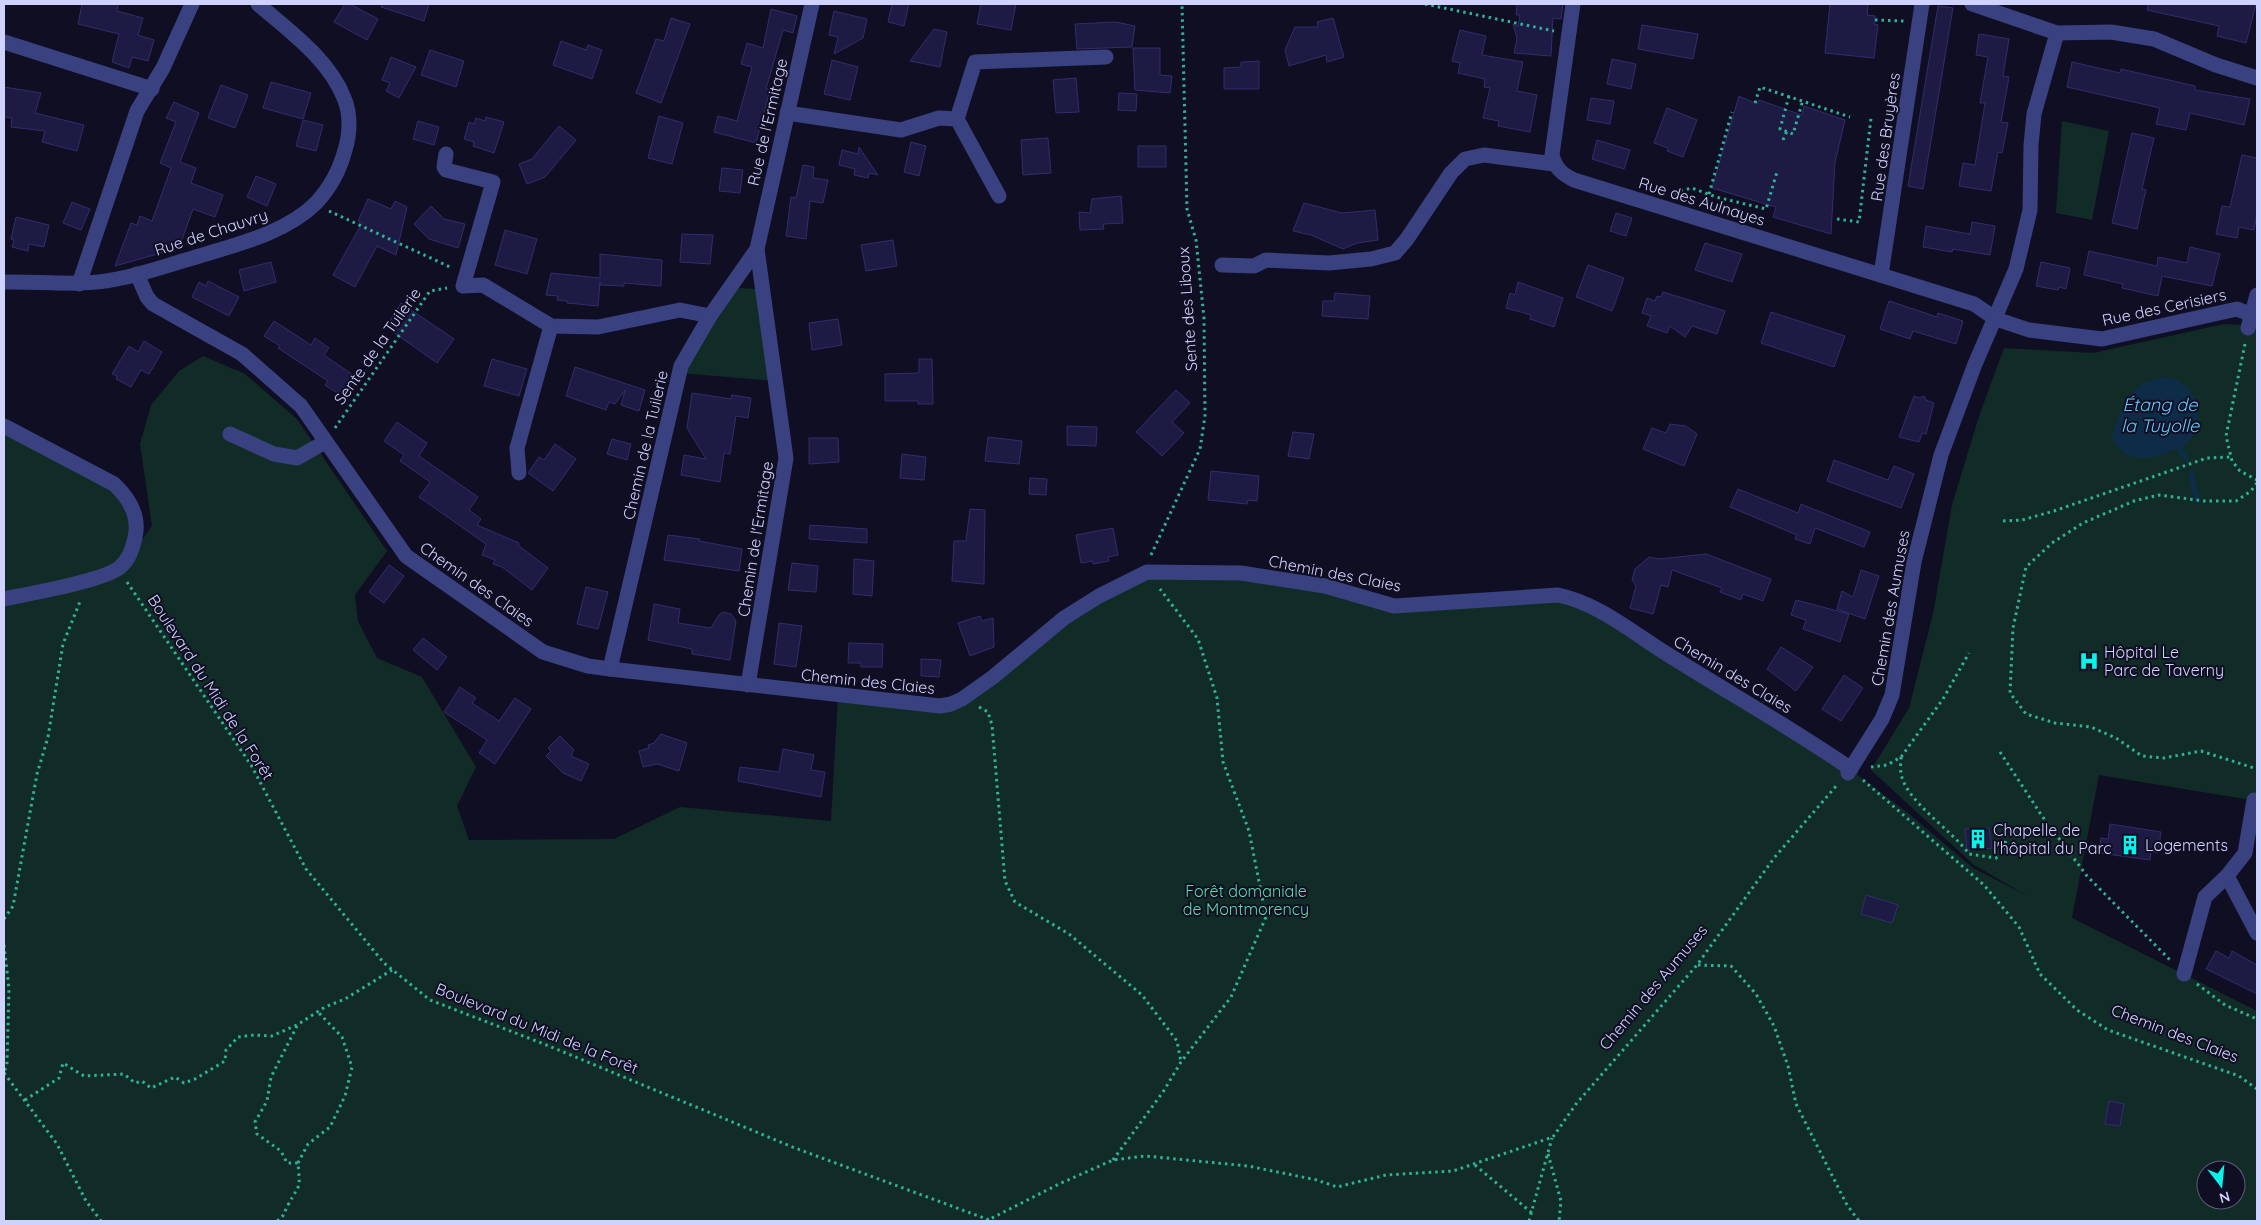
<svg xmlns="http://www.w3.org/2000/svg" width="2261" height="1225" viewBox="0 0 2261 1225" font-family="Quicksand,sans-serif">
<rect width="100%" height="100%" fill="#0f0e22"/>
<g fill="#112c27" fill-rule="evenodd">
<polygon points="2062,121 2109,131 2092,220 2056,213"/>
<polygon points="740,288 757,289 776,381 679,373 726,292"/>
<path d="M2224 324 2257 326V801L2099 775 2072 918 2257 1011V1221H4V426L89 469 134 512 131 555 152 526 140 444 151 405 179 371 203 356 245 374 297 419 387 551 355 595 358 621 377 658 422 677 476 767 457 806 469 840 614 839 680 807 831 821 838 696 940 706 1147 572 1241 573 1386 604 1576 599 1835 758 1908 813 1973 868 2026 895 1974 865 1871 770 1909 708 1933 614 1952 505 1979 416 2004 348 2093 353ZM2206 1170H2236V1200H2206Z"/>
</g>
<path fill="#0e2c47" d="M2164 377C2169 378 2175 379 2179 381 2199 392 2205 423 2189 441 2186 445 2178 448 2173 450 2149 461 2123 465 2112 436 2124 403 2127 384 2164 377Z"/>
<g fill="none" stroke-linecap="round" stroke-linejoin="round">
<g stroke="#0e2c47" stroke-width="5.5">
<polyline points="2179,447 2186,459"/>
<polyline points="2191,473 2197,500"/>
</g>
</g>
<g fill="#1d1b43" stroke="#312d6e">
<polygon points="82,4 118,4 117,11 143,18 138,35 154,40 148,61 132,57 129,68 112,62 119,34 78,24"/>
<polygon points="345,4 350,4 378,19 367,40 334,22"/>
<polygon points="382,4 429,4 424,21 381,7"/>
<polygon points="892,4 909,4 904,26 888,22"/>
<polygon points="981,4 1016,4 1011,30 977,24"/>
<polygon points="1517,4 1563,4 1561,19 1553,18 1551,56 1514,53 1517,38 1513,24 1518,26 1520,15 1516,15"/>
<polygon points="1830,4 1868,4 1867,15 1875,16 1874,24 1878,25 1874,58 1825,53"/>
<polygon points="2148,4 2256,4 2246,43 2217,36 2219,26 2147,10"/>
<polygon points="1938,6 1953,8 1923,189 1908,186"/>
<polygon points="771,9 797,16 793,33 783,30 766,89 770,90 756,143 714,132 718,116 737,121 752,67 741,64 747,43 763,48"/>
<polygon points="834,11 867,19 863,38 834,54 838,37 829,35"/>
<polygon points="671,18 690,24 661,103 636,93 656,39 664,41"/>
<polygon points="1333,18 1344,57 1327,62 1326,55 1289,66 1285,50 1295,27 1318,27 1317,22"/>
<polygon points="1116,22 1135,26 1132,47 1077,49 1075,24"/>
<polygon points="1642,25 1698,34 1693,59 1638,49"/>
<polygon points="934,29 947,32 940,67 910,61"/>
<polygon points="1460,30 1486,36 1482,55 1523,62 1517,91 1537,95 1530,132 1498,126 1499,121 1483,118 1490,88 1484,87 1485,79 1458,73 1460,63 1452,61"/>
<polygon points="1979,34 2009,39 2003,76 2009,77 2001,122 2008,123 2002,153 1998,152 1991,191 1959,186 1963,163 1975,165 1985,103 1980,103 1988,57 1976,55"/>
<polygon points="561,41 586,50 588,45 602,50 592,79 553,65"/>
<polygon points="1133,48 1160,48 1160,75 1172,76 1170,93 1135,90"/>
<polygon points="430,50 464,61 456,87 421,75"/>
<polygon points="391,57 416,67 399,98 386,91 390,83 382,80"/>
<polygon points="1612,59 1636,64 1631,89 1607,84"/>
<polygon points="832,60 858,67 850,100 824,94"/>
<polygon points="1259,61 1259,89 1224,89 1224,68 1241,67 1241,62"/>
<polygon points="2072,62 2120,73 2121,69 2195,86 2195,90 2250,99 2244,125 2190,113 2186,130 2156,124 2160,108 2067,87"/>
<polygon points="1076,78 1079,112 1056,113 1053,80"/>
<polygon points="271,82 311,93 303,119 263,108"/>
<polygon points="221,85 248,95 235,128 208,118"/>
<polygon points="4,87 41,93 35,113 84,125 77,151 42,142 45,131 11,127 12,118 4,117"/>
<polygon points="1119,93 1137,94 1136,111 1118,110"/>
<polygon points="1739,96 1757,104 1759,100 1802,115 1804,106 1845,120 1835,162 1831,234 1773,217 1776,207 1712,188"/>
<polygon points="1591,98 1614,101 1610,124 1587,120"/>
<polygon points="174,102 199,113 180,162 196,168 191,183 223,195 215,217 193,209 179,248 115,266 131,223 137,225 140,216 152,221 171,168 160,163 176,122 166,118"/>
<polygon points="1667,108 1697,120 1683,157 1667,151 1668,148 1654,143"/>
<polygon points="659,116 683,123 672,164 648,158"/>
<polygon points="486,117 504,122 494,153 473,146 474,142 464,139 469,122 474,124 476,118 485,121"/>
<polygon points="303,120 323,125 316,151 296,146"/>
<polygon points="418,121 439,127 434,145 413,139"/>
<polygon points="559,126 576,140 545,177 527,184 519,164 532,159"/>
<polygon points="2132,133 2154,138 2142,189 2146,190 2137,229 2112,223"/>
<polygon points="1048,138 1051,173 1023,175 1021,140"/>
<polygon points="1597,140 1630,150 1624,169 1592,159"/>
<polygon points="911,142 926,146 919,176 904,172"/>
<rect x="1138" y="146" width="28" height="21"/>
<polygon points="859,147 869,162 878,175 869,173 868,178 854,175 855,169 839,165 842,150 858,154"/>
<polygon points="2242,155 2257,158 2257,213 2254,230 2239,227 2237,238 2216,234 2222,206 2230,207"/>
<polygon points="803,165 814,167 813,178 828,180 823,203 810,201 806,239 786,236 791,197 796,198"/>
<polygon points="722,168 743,170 740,193 719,191"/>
<polygon points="256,176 276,184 267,206 247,197"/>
<polygon points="1121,196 1123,223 1103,224 1104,229 1080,230 1079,212 1090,213 1092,199"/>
<polygon points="368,199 391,209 395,201 407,207 396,255 377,246 355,287 333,275 362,223 358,221"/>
<polygon points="72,202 90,209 81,230 63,223"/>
<polygon points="1304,203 1342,213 1375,210 1378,240 1357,243 1343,249 1311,235 1293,231"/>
<polygon points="431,206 444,219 465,224 458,248 429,239 414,224"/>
<polygon points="1616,213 1632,218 1626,236 1610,231"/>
<polygon points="16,217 49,225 44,247 29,244 28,251 12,247 14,240 11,239"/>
<polygon points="1972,222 1995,226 1990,255 1953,249 1952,252 1923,247 1926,226 1970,234"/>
<polygon points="505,230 537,239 527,274 495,265"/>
<polygon points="682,234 713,235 710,264 680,262"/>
<polygon points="893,240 897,266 866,271 861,245"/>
<polygon points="1705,243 1742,254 1732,282 1695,270"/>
<polygon points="2190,247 2220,254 2212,286 2162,276 2158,296 2122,288 2123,284 2084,275 2089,251 2157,266 2158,257 2187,263"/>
<polygon points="600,254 662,260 661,286 624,283 624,286 600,285 600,282 598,306 567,303 567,301 557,300 558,296 546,295 551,273 600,278"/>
<polygon points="271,262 276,282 244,291 239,270"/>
<polygon points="2041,262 2070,268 2066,289 2059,287 2058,290 2036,286"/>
<polygon points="1588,265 1624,278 1612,311 1576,297"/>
<polygon points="208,281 239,297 229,316 192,297 199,282 206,286"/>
<polygon points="1518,282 1563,298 1554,327 1530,319 1531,315 1506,308 1510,293 1515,295"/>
<polygon points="1663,292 1725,311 1717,334 1692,326 1685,337 1670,326 1667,333 1647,326 1651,316 1642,313 1647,298 1655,301 1657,296 1661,297"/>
<polygon points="1335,293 1370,296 1368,319 1322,316 1323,301 1334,301"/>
<polygon points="1889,301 1937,317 1938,313 1963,321 1956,344 1913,331 1910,339 1880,329"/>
<polygon points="401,303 454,339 437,363 386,327"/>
<polygon points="1771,312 1845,336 1834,367 1761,343"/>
<polygon points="838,319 842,345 812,350 809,323"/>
<polygon points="274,321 311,345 315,338 329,348 324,355 356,377 343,397 325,385 328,381 278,348 280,346 264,336"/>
<polygon points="144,341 162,352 149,374 141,370 131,387 116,379 117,376 112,374 129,346 138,352"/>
<polygon points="492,359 527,369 519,396 484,386"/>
<polygon points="919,359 932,359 933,404 918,404 918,401 885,401 885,374 919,373"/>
<polygon points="575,367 645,390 639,411 621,405 625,390 615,404 609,402 606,410 566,396"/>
<polygon points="1176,390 1190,403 1172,422 1184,433 1162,456 1136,432"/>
<polygon points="692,393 731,399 732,395 751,398 748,418 736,416 730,454 724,453 720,482 681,475 684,455 706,459 687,428"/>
<polygon points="1914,396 1919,398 1924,396 1926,400 1934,403 1926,434 1922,433 1919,442 1899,437"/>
<polygon points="397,422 427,443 419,456 478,497 469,510 481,519 477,525 519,543 518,545 548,568 532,590 502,567 493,564 495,560 482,555 486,544 419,497 430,482 400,461 404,455 384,441"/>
<polygon points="1670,424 1686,426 1697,434 1684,466 1643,449 1652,428 1666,433"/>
<polygon points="1067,426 1097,427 1096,446 1067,445"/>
<polygon points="1293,432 1314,434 1309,459 1288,456"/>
<polygon points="988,437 1022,441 1019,464 985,461"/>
<polygon points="809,438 838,438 839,462 809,464"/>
<polygon points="612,439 631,444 627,460 607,454"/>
<polygon points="555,444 576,459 553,491 528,473 539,457 544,460"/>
<polygon points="902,454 926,457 924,480 900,478"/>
<polygon points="1834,460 1888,480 1894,466 1914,474 1901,508 1827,481"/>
<polygon points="1211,471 1259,476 1257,501 1248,500 1247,504 1208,500"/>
<polygon points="1030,478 1047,479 1046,495 1029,494"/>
<polygon points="1738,489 1798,513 1801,504 1870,532 1864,547 1815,528 1810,544 1795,539 1797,535 1730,507"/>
<polygon points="970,509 985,510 984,584 952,581 954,541 966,541"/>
<polygon points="810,525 867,529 867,543 809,539"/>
<polygon points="1113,528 1118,555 1108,557 1109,561 1093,564 1093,561 1081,563 1076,535"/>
<polygon points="668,535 700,539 699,541 742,549 739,571 664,560"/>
<polygon points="1706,554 1771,579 1763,601 1743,594 1741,600 1720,592 1722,588 1672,570 1668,587 1661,585 1653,614 1630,608 1636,586 1632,580 1635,569 1649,557 1659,559"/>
<polygon points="854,559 874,561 872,596 853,594"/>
<polygon points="792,563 818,566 816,592 788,590"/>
<polygon points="389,565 404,576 384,603 369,592"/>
<polygon points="1861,570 1879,576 1865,619 1837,609 1842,591 1853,597"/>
<polygon points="586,587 608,592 598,629 577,624"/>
<polygon points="1796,600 1849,614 1840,642 1803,629 1806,620 1791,615"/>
<polygon points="654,604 680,609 678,623 711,628 719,615 723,612 731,614 736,621 730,660 692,654 692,649 648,640"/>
<polygon points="980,616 982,621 993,618 994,647 970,656 958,623"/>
<polygon points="779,623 802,626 796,667 774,664"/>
<polygon points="423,638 447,657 437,670 413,650"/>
<polygon points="849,643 883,644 882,667 861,667 861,663 848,663"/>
<polygon points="1781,647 1813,667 1796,691 1767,669"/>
<polygon points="921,659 941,660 939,677 921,676"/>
<polygon points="1844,675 1863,688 1841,721 1822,709"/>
<polygon points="460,687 476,698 472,703 499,721 515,698 531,709 495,764 479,753 487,740 444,712"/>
<polygon points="661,734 687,743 679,771 657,764 643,767 639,751 649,748 648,745 654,743"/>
<polygon points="560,736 574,750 571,756 589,764 581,781 563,773 546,756 551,751 548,748"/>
<polygon points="783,749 814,755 811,770 825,772 821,797 738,781 740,767 779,772"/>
<polygon points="2110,824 2161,832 2158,853 2151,852 2150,860 2099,853 2101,838 2108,839"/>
<polygon points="1989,828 1992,848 1967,850 1965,829"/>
<polygon points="1866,895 1898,905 1892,923 1861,914"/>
<polygon points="2216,951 2229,958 2232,951 2257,965 2257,994 2206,969"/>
<polygon points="2109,1101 2124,1104 2120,1126 2105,1124"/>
</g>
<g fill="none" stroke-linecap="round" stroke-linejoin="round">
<g stroke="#31b298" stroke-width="3" stroke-dasharray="2.5 4" stroke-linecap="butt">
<polyline points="1425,4 1554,31"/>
<polyline points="1875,20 1904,21"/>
<polyline points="1789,96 1780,129 1793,134 1803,100"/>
<polyline points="1755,103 1760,87 1850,117"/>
<polyline points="1783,140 1787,131"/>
<polyline points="1675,194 1679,191 1692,188 1716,197 1766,209 1777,172"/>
<polyline points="1709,194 1732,112"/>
<polyline points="329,211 450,267"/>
<polyline points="1837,219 1859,222 1871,118"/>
<polyline points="2245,344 2226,436 2232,461 2240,471 2257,480"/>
<polyline points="335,428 430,291 447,288"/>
<polyline points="2257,483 2251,491 2236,501 2204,501 2159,495 2134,501 2083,523 2052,543 2026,567 2013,628 2010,693 2026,714 2055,723 2091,727 2116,738 2142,756 2164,758 2201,751 2257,769"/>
<polyline points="2003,521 2022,520 2054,511 2207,458 2231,457"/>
<polyline points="1151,555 1200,449 1205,416 1204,318 1196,240 1187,209 1182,4"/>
<polyline points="127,582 251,765 306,869 384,963 430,1000 544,1044 795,1148 992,1221"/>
<polyline points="979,707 988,712 992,725 1005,881 1015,902 1069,934 1142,995 1177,1041 1181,1062"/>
<polyline points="2000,752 2042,816 2087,876 2170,960"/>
<path d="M1901 757C1901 762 1900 768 1901 773 1905 801 1952 830 1969 854L1996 858 2004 852 2006 838 2005 819"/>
<polyline points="1871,767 1887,765 1901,757 1943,699 1969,653"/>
<polyline points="1863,780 1984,885 2019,927 2040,974 2077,1010 2108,1030 2239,1076 2257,1089"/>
<polyline points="4,919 13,906 37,774 48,737 63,644 81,599"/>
<polyline points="4,945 9,989 7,1063 4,1073"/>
<polyline points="1698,965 1731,966 1756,994 1774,1026 1788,1066 1796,1104 1847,1205 1859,1221"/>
<polyline points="2197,984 2225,1005 2257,1019"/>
<polyline points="4,1073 57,1144 86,1201 101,1221"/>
<polyline points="25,1100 59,1078 63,1063 84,1076 124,1074 135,1083 142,1081 151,1088 175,1077 184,1083 195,1079 225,1061 226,1050 238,1037 254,1035 272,1036 297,1025 325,1007 345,999 392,970"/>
<polyline points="1548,1154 1561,1201 1559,1221"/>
<polyline points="1113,1160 1163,1092 1181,1062 1231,997 1266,917 1249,831 1223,762 1217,698 1198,639 1160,589"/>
<polyline points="298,1163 308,1144 330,1127 345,1096 352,1067 342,1037 318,1012"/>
<polyline points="1475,1165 1532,1213"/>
<path d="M277 1221C285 1216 284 1212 288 1205 301 1181 300 1191 298 1163H287L281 1151 257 1134 255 1122 267 1101 271 1077 297 1026"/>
<polyline points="986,1221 1059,1184 1113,1160 1145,1156 1248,1166 1317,1180 1337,1187 1386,1175 1453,1171 1553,1137 1576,1104 1697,965 1774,858 1837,785"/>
<polyline points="1529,1221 1552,1138"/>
</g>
<g stroke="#3a4180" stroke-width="15">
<path d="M1573 4 1552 155C1556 169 1562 174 1574 180L1974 304 1996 319 2029 330 2102 339 2237 309 2257 317"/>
<polyline points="1972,4 2057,33 2111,32 2154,39 2216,65 2257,78"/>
<polyline points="4,42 152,89"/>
<polyline points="787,113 901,130 939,118 957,119 999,196"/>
<polyline points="957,119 975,62 1106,57"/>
<polyline points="446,154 444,167 446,170 493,182 463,286 483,285 551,326 598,327 680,310 710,316"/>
<polyline points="1222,265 1254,266 1266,260 1329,263 1371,259 1395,253 1407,239 1451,173 1465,159 1484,155 1554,164"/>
<path d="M137 274 147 297 153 304 242 354 301 406 406 556 543 652 588 666 610 669 940 706 951 704 962 699 993 677 1064 618 1099 596 1147 572 1241 573 1325 586 1394 606 1558 595C1598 603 1633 633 1667 654 1729 693 1792 728 1851 769"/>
<polyline points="1881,275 1922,4"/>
<path d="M4 282C42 281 79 287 117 279 143 274 168 265 193 258 234 245 285 234 316 203 330 188 340 169 345 150 350 134 351 114 344 98 329 59 288 30 258 4"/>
<polyline points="79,284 137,111 163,68 192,4"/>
<polyline points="2248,328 2257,295"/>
<path d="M4 426 114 484C129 498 140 516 135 538 132 550 129 560 119 568 102 581 28 594 4 599"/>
<polyline points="230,434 274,454 297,458 325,442"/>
<polyline points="519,473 517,448 551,326"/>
<polyline points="610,669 681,366 710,316 757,249"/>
<polyline points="748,685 786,458 757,249 812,4"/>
<polyline points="1848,773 1882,719 1892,695 1914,562 1941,455 1975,364 2016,269 2030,210 2031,145 2034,114 2057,33"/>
<polyline points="2227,876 2257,933"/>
<polyline points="2184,974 2205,897 2227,876 2245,853 2254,800"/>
</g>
</g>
<defs>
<symbol id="hospital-bare" viewBox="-9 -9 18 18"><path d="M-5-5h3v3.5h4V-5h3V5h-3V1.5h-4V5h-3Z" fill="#05f5ec" stroke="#0f0e22" stroke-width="2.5" paint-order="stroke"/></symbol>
<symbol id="building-bare" viewBox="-9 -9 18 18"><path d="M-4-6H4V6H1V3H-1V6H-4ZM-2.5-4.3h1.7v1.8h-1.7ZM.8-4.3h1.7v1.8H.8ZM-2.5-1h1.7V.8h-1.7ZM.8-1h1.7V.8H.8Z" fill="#05f5ec" stroke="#0f0e22" stroke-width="2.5" paint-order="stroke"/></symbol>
</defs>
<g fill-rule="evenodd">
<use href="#hospital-bare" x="2075" y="647" width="28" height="28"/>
<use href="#building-bare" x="1964" y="825" width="28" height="28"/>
<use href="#building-bare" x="2116" y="831" width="28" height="28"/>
</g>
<g text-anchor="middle" stroke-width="4" stroke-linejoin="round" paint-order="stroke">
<g font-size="16" fill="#d0d2fe" stroke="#0f0e22">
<text transform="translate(767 122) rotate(-77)" y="6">Rue de l'Ermitage</text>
<text transform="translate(1885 137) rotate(-82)" y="6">Rue des Bruyères</text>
<text transform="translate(1702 201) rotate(17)" y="6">Rue des Aulnayes</text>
<text transform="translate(211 232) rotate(-18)" y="6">Rue de Chauvry</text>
<text transform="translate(2164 307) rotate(-12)" y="6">Rue des Cerisiers</text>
<text transform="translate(1187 309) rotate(-94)" y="6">Sente des Liboux</text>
<text transform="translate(377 346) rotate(-55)" y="6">Sente de la Tuilerie</text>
<text transform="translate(645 445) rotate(-77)" y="6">Chemin de la Tuilerie</text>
<text transform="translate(755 539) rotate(-81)" y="6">Chemin de l'Ermitage</text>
<text transform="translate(1335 573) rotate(11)" y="6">Chemin des Claies</text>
<text transform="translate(477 584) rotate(35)" y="6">Chemin des Claies</text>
<text transform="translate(1890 608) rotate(-80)" y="6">Chemin des Aumuses</text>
<text transform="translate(1733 674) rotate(31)" y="6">Chemin des Claies</text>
<text transform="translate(868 681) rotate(6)" y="6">Chemin des Claies</text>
<text transform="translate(211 687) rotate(57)" y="6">Boulevard du Midi de la Forêt</text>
<text transform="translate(1653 987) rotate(-50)" y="6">Chemin des Aumuses</text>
<text transform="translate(537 1028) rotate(22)" y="6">Boulevard du Midi de la Forêt</text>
<text transform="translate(2175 1033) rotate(21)" y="6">Chemin des Claies</text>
</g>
<g font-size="16" fill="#d0d2fe" stroke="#0f0e22" text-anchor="start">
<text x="2104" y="658">Hôpital Le<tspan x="2104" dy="18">Parc de Taverny</tspan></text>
<text x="1993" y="836">Chapelle de<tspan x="1993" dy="18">l'hôpital du Parc</tspan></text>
<text x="2145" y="851">Logements</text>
</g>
<g font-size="16" fill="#5eddab" stroke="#0f0e22">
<text x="1246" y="897">Forêt domaniale<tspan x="1246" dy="18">de Montmorency</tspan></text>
</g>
<g font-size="18" font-style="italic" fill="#61cafc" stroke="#0f0e22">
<text x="2160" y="411">Étang de<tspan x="2160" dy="21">la Tuyolle</tspan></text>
</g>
</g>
<rect width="2261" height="1225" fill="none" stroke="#d0d2fe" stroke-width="10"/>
<g transform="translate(2221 1185) rotate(164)"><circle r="24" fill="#0f0e22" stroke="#5c5c7a"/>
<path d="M0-4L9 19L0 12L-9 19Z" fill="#05f5ec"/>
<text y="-8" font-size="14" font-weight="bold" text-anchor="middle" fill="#d0d2fe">N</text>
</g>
</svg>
